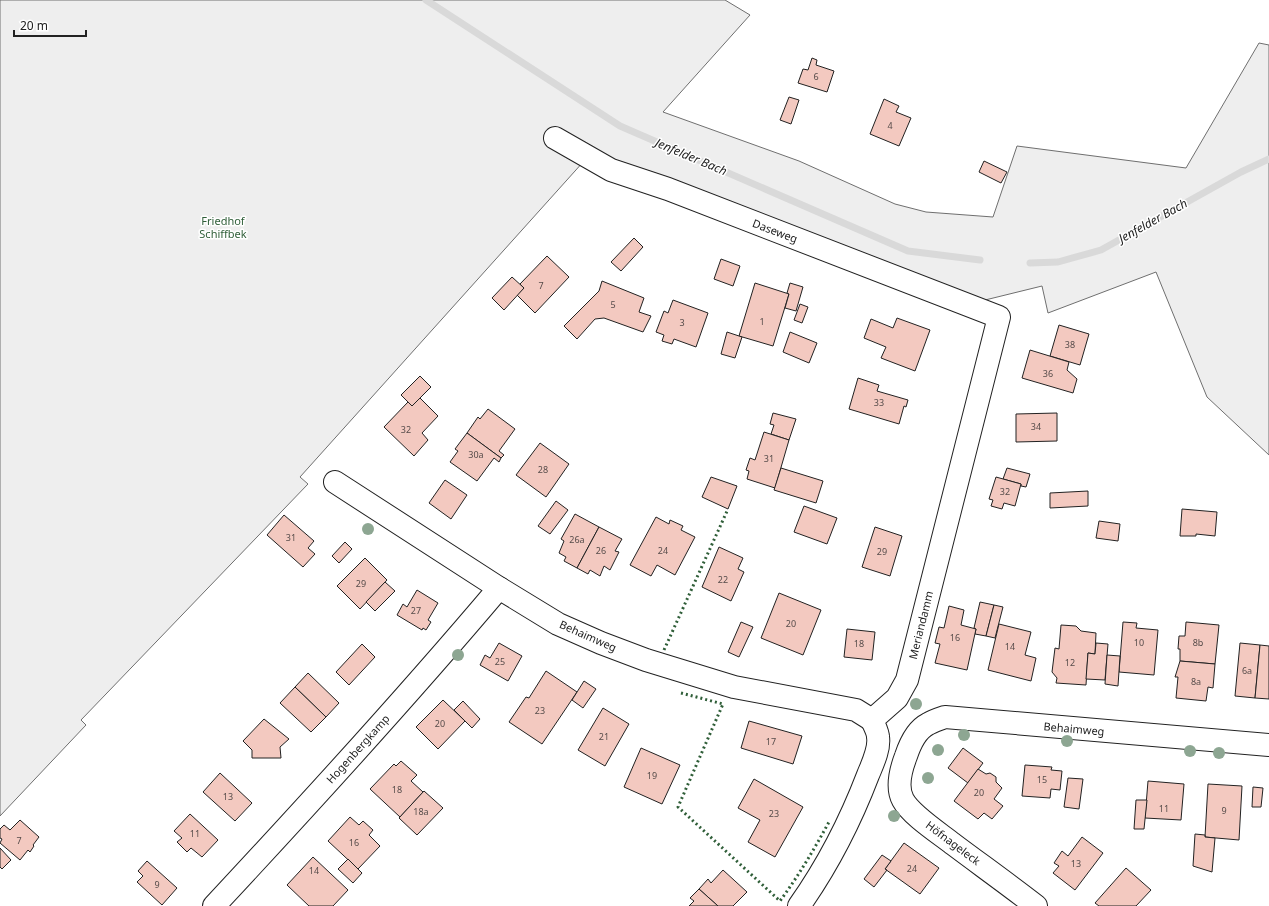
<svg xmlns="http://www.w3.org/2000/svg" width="1269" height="906" viewBox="0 0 1269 906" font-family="'Noto Sans',sans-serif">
<rect width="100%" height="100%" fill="#fff"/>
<polygon fill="#eee" stroke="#6f6f6f" points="0,0 725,0 750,15 663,112 799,161 895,204 926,212 993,217 1017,146 1186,168 1259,43 1269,45 1269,455 1207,397 1156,272 1048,313 1042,286 977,302 634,170 593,151 300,477 308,484 81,720 86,725 0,816"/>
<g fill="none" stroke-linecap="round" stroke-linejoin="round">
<g stroke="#d9d9d9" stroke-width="7">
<polyline points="426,0 620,126 908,251 980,260"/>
<polyline points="1030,263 1058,262 1101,250 1241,172 1269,159"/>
</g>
</g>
<g fill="#f3c9c0" stroke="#222">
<polygon points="812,58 817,60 816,65 834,71 827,92 798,83 803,69 808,70"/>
<polygon points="789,97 799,100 791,124 780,120"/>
<polygon points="884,99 899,106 896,112 911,118 899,146 870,134"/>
<polygon points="984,161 1007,172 1001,183 979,172"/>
<polygon points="634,238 643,247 621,271 611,262"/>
<polygon points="547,256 569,277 535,313 517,295 524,288 520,284"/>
<polygon points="721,259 740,266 733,286 714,279"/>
<polygon points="512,277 524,288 504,310 492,298"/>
<polygon points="602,281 644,298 639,312 651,316 643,332 604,318 595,319 577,339 564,326 599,291"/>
<polygon points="755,283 789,294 773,346 739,336"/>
<polygon points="790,283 803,287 796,311 785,308 789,294 787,293"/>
<polygon points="673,300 708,313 696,347 674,339 672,344 662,341 664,335 656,332 664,311 668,313"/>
<polygon points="800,304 808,307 802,323 794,320"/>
<polygon points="897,318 930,330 915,371 881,358 886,347 864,338 871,319 893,328"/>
<polygon points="1059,325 1089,334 1080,365 1050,356"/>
<polygon points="727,332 742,337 735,358 721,354"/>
<polygon points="790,332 817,343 809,363 783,352"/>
<polygon points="1030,350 1069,362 1067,370 1077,379 1073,393 1022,378"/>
<polygon points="420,376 431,387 412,406 401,395"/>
<polygon points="858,378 879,385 877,391 908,400 906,407 904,406 899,424 849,409"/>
<polygon points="420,398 438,416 422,433 428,440 414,456 384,427 408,402 412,406"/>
<polygon points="488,409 515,429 499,451 504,455 501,458 467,433 478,417 480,419"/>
<polygon points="773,413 796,419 789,440 771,434 774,425 770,424"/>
<polygon points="1057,413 1057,441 1016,442 1016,414"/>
<polygon points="764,432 789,440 775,488 747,479 749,471 746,470 750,458 755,460"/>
<polygon points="467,433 501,458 499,462 494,458 477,481 450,462 458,451 455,449"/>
<polygon points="540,443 569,464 546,497 516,475"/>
<polygon points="781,468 823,481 816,503 774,490"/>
<polygon points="1007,468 1030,474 1026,487 1021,486 1021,484 1003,479"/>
<polygon points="711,477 737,486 728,509 702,497"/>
<polygon points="996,477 1021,484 1015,506 1004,503 1002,509 991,506 993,500 989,499"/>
<polygon points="445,480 467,495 451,519 429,503"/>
<polygon points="1088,491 1088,506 1050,508 1050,493"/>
<polygon points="556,501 568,510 550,534 538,526"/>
<polygon points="804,506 837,518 827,544 794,532"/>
<polygon points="1182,509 1217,512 1215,536 1196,534 1196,536 1180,536"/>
<polygon points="575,514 599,527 577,568 564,561 566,557 559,553 564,541 561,539"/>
<polygon points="284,515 314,541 308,548 315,554 303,567 267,535"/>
<polygon points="656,517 669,524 670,520 683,526 681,530 695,537 675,575 657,565 651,576 630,565"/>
<polygon points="1099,521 1120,524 1118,541 1096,538"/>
<polygon points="599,527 622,539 615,551 619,552 610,570 604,566 600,576 590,570 588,574 577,568"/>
<polygon points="875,527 902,536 890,576 862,567"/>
<polygon points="345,542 352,549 339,563 332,556"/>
<polygon points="719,547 743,558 738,569 744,572 731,601 702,587"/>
<polygon points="365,558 387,580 360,609 337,586"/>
<polygon points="385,582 395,591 375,611 366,602"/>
<polygon points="417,590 438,603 428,620 431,622 426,630 423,628 422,630 397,615 403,604 407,607"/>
<polygon points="779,593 821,610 803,655 761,638"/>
<polygon points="980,602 994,605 986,636 975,634 976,629 974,628"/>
<polygon points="994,605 1003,607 995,638 986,636"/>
<polygon points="949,606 964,610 961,625 976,629 967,670 935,663 940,644 935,643 939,627 944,628"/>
<polygon points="741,622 753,627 739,657 728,652"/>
<polygon points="1123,622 1137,623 1136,628 1158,630 1154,675 1119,672"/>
<polygon points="1186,622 1219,625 1215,664 1180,661 1180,649 1178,649 1179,636 1185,636"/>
<polygon points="999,624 1031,632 1025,655 1036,658 1031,681 988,670"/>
<polygon points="1061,625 1076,626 1081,631 1096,633 1095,654 1088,653 1086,685 1056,683 1057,678 1052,672 1055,648 1059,649"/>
<polygon points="847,629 875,632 872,660 844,657"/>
<polygon points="499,643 522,656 508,681 480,665 485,655 490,658"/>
<polygon points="1096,643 1108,644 1105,680 1086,679 1088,653 1095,654"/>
<polygon points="1240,643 1260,645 1255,698 1235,696"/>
<polygon points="362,644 375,657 349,685 336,672"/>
<polygon points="1260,645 1269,646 1269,699 1255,698"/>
<polygon points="1107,655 1120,656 1118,686 1105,684"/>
<polygon points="1180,661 1215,664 1213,688 1208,687 1206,701 1176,698 1178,677 1175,677"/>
<polygon points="546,671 577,692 542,744 509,722 526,697 529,698"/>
<polygon points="308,673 339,703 326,717 295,687"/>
<polygon points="584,681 596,689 583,708 572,700"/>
<polygon points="295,687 326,717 311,732 280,703"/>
<polygon points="443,700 465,721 438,749 416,727"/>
<polygon points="463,701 480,719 472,728 454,710"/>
<polygon points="603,708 629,724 605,766 578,750"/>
<polygon points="264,719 289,739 280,747 281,758 252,758 252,750 243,741"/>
<polygon points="749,721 802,736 793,764 741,748"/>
<polygon points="641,748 680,765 662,804 624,787"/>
<polygon points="963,748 983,763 968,783 948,768"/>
<polygon points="401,761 417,775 411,781 423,792 400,817 370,789 394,764 396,766"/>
<polygon points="1025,765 1052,767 1051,770 1062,771 1060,790 1051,789 1050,798 1022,796"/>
<polygon points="978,769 986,774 990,773 996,777 996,782 1002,788 994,799 1003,806 992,819 984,813 978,819 954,801"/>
<polygon points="220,773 252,803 235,821 203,792"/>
<polygon points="1068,778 1083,779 1079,809 1064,807"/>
<polygon points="754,779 803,807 775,857 748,842 760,820 738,808"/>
<polygon points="1148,781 1184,784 1181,820 1145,818"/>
<polygon points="1208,784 1242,786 1239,840 1205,837"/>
<polygon points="1253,787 1263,788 1261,807 1252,807"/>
<polygon points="424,791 443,808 417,835 399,818"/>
<polygon points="1136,800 1147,800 1144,829 1134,829"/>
<polygon points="190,814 218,840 202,857 191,848 187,852 177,842 182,838 174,831"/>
<polygon points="350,817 359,825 363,821 373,830 369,835 380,846 358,869 328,841"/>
<polygon points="20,820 39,837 33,845 34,846 30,852 28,850 20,860 0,843 2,839 0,838 0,829 4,825 10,830"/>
<polygon points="1195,834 1205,835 1205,837 1215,838 1212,872 1193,866"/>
<polygon points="1082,837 1103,853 1075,890 1053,873 1059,866 1054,863 1062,851 1068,856"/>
<polygon points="904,843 939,868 920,894 885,869"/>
<polygon points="0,848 11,860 2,869 0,867"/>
<polygon points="882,855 891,861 885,869 887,870 874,887 864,879"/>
<polygon points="313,857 348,890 333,906 309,906 287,885"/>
<polygon points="348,859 362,873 353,883 338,869"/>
<polygon points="147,861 177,888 162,905 137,882 143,876 138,871"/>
<polygon points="1126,868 1151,890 1136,906 1099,906 1095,903"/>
<polygon points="723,870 747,892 733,906 718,906 699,889 708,879 711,883"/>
<polygon points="699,889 718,906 689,906 694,901 690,898"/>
</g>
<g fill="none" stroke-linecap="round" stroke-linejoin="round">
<defs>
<g id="minor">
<path d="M555 138 611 170 668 189 999 317 907 680 897 698 872 720C874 725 878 732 878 737 880 749 872 765 868 775 850 822 828 865 799 906"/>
<polyline points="335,482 499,588 558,624 601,643 646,660 734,687 856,710 872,720"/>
<path d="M214 906C311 802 407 697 499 588"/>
<path d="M1036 906C1009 885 981 865 953 844 939 833 911 815 903 800 896 787 901 769 906 756 910 744 916 730 928 724 933 721 939 719 945 717L1269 745"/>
</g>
</defs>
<use href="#minor" stroke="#222" stroke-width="24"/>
<use href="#minor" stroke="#fff" stroke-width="22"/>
<g stroke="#2f5e38" stroke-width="3" stroke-dasharray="2 3" stroke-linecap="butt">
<polyline points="664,650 728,509"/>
<path d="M681 693 723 704 678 807 780 901C799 875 815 848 830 820"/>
</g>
</g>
<g fill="#8da692">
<circle cx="368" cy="529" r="6"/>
<circle cx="458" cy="655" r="6"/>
<circle cx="916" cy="704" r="6"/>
<circle cx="964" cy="735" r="6"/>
<circle cx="1067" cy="741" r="6"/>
<circle cx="938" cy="750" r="6"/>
<circle cx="1190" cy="751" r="6"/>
<circle cx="1219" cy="753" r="6"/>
<circle cx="928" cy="778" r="6"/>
<circle cx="894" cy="816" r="6"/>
</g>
<g text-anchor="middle" stroke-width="3" stroke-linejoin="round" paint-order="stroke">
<g font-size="9" fill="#564c4a">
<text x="816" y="80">6</text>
<text x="890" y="129">4</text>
<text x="541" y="289">7</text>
<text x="613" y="308">5</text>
<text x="762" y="325">1</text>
<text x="682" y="326">3</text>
<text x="1070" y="348">38</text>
<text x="1048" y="377">36</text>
<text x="879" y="406">33</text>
<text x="1036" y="430">34</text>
<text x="406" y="433">32</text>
<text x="476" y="458">30a</text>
<text x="769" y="462">31</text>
<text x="543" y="473">28</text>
<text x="1005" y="495">32</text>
<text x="291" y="541">31</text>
<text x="577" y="543">26a</text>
<text x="601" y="554">26</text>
<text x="663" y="554">24</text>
<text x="882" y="555">29</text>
<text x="723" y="583">22</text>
<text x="361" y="587">29</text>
<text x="416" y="614">27</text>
<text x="791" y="627">20</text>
<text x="955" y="641">16</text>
<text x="1139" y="646">10</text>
<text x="1198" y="646">8b</text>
<text x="859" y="647">18</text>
<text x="1010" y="650">14</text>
<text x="500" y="665">25</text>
<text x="1070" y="666">12</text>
<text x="1247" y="674">6a</text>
<text x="1196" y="685">8a</text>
<text x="540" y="714">23</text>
<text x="440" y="727">20</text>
<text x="604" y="740">21</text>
<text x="771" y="745">17</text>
<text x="652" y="779">19</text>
<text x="1042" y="783">15</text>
<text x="397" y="793">18</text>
<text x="979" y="796">20</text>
<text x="228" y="800">13</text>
<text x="1164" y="812">11</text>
<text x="1224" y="814">9</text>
<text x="421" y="815">18a</text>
<text x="774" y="817">23</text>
<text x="195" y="837">11</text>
<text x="19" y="844">7</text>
<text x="354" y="846">16</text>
<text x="1076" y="867">13</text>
<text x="912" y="872">24</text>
<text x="314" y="874">14</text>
<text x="157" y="888">9</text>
</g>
<g font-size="11" fill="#2f5e38" stroke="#fff">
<text x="223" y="225">Friedhof<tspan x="223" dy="13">Schiffbek</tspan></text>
</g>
<g font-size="11" fill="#222" stroke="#fff">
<text transform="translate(775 231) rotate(21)" y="4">Daseweg</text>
<text transform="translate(921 625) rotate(-76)" y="4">Meriandamm</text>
<text transform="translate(588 636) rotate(24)" y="4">Behaimweg</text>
<text transform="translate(1074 729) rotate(5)" y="4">Behaimweg</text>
<text transform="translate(358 749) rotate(-48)" y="4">Hogenbergkamp</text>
<text transform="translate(953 843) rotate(37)" y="4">Höfnageleck</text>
</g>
<g font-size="12" font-style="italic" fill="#222" stroke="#fff">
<text transform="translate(691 157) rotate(23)" y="4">Jenfelder Bach</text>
<text transform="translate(1153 221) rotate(-29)" y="4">Jenfelder Bach</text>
</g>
</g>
<path d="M14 30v6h72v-6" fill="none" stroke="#222222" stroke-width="2"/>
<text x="20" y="30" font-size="12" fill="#222222" stroke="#ffffff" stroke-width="3" paint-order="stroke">20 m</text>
</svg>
